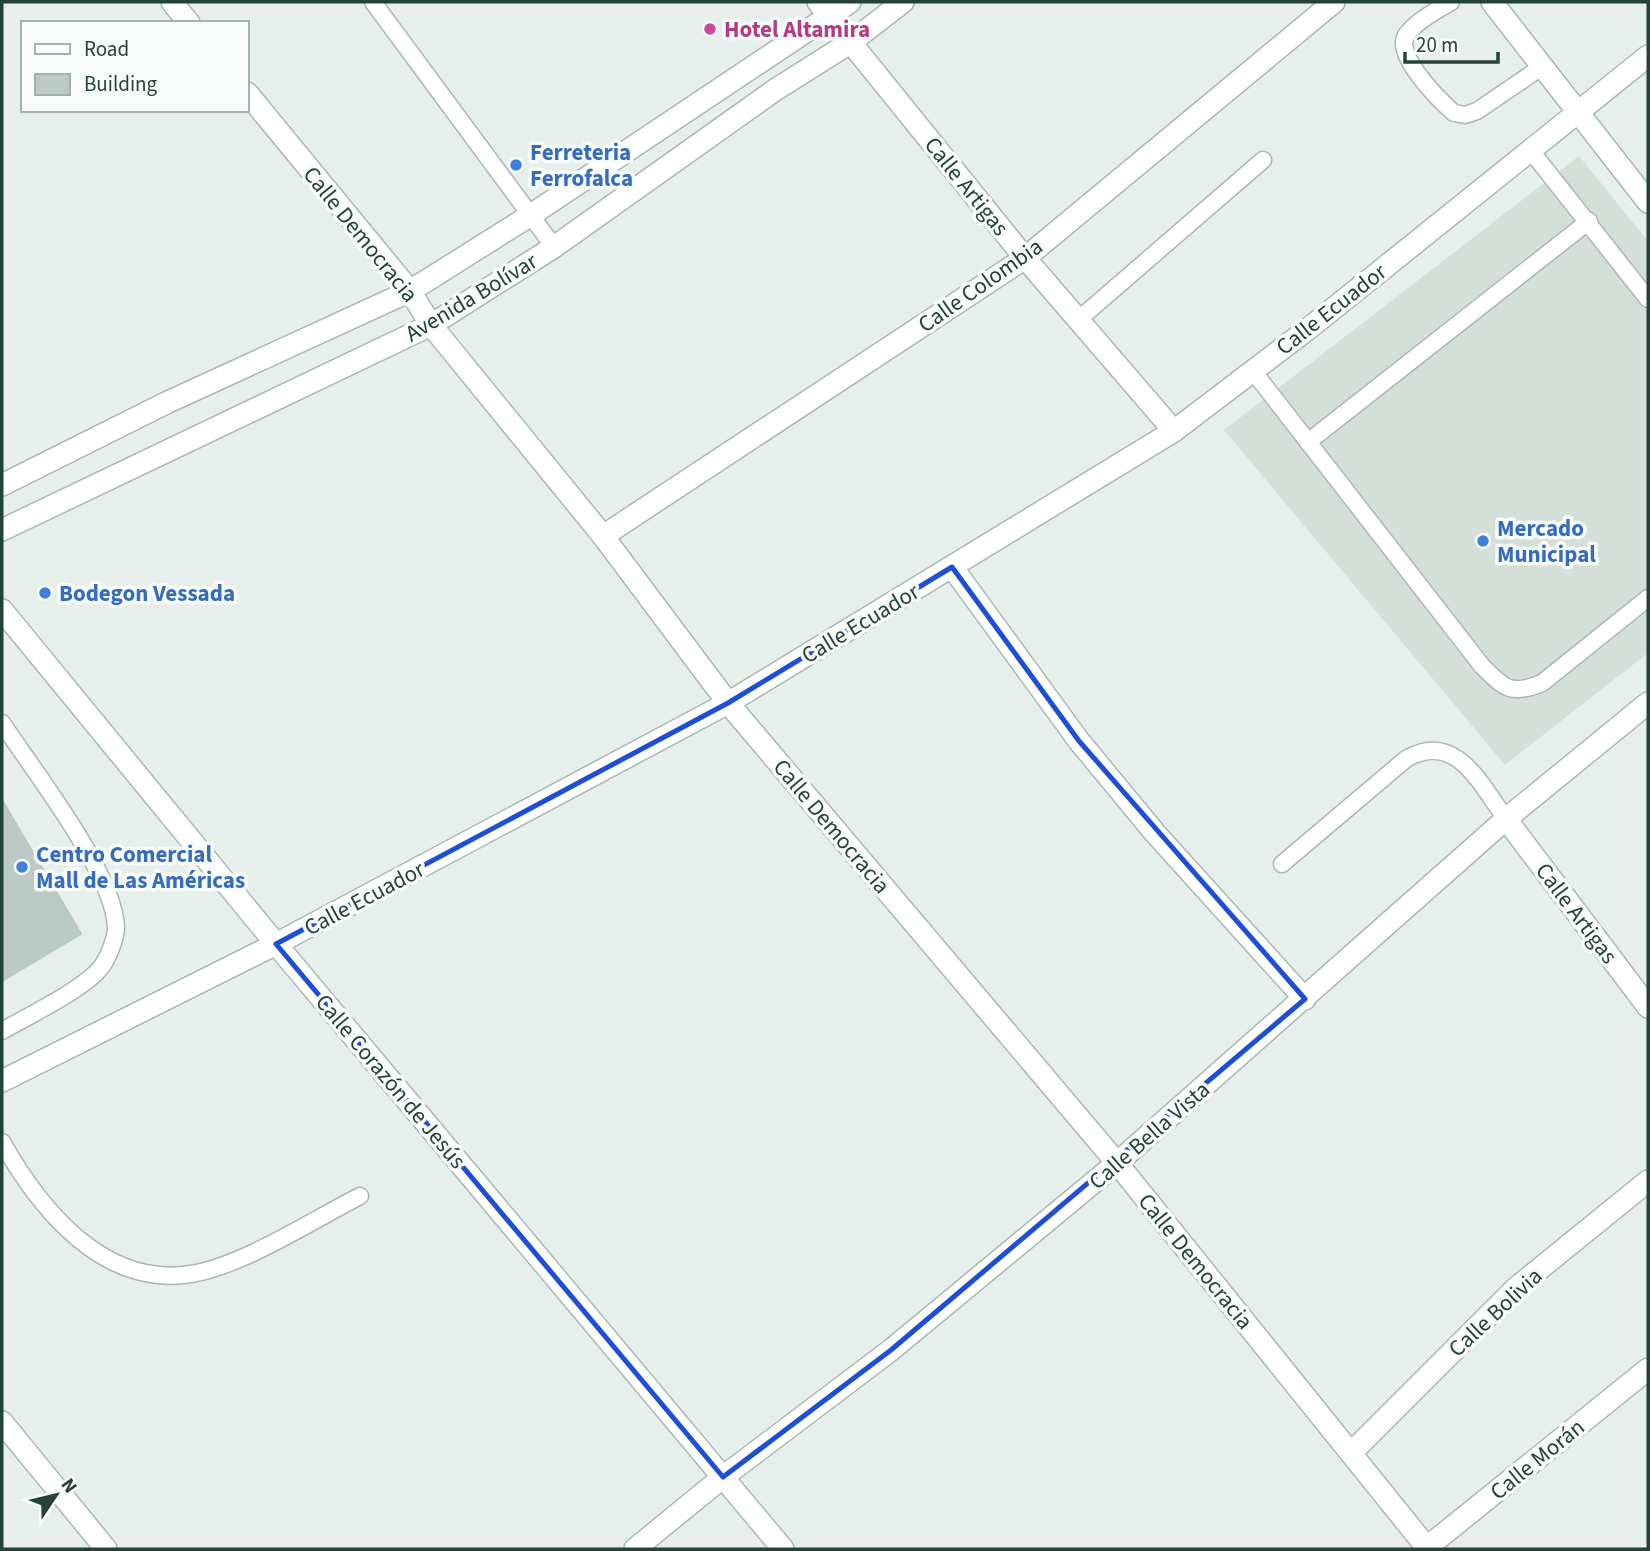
<svg xmlns="http://www.w3.org/2000/svg" width="1650" height="1551" viewBox="0 0 1650 1551" font-family="'Source Sans 3',sans-serif">
<rect width="100%" height="100%" fill="#e6efeb"/>
<polygon fill="#d4dfda" points="1579,156 1648,241 1648,653 1505,765 1224,430"/>
<polygon fill="#bbcac4" stroke="#b8c9c2" stroke-width="2" points="2,800 81,934 2,981"/>
<g fill="none" stroke-linecap="round" stroke-linejoin="round">
<defs>
<g id="service">
<polyline points="373,2 554,247"/>
<path d="M1451 2C1437 10 1417 21 1407 34 1392 53 1439 100 1454 113L1465 115 1477 111 1543 66"/>
<polyline points="1531,151 1648,299"/>
<polyline points="1078,320 1263,160"/>
<path d="M1253 371 1482 666C1504 688 1511 696 1542 683L1648 598"/>
<polyline points="1308,442 1589,221"/>
<path d="M2 723C33 770 115 874 116 928 116 937 109 955 104 963 91 986 26 1017 2 1031"/>
<path d="M1282 864 1406 759C1456 730 1480 784 1506 819"/>
<path d="M2 1142C40 1209 103 1288 191 1274 242 1266 313 1220 360 1196"/>
</g>
<g id="minor">
<polyline points="172,2 189,23"/>
<polyline points="818,2 1025,258 1174,431"/>
<polyline points="1492,2 1648,202"/>
<polyline points="247,93 410,291 431,325 603,536 728,703 1117,1163 1428,1549"/>
<polyline points="603,536 1025,258 1334,2"/>
<polyline points="952,567 1079,741 1155,833 1305,999"/>
<polyline points="2,610 276,944 783,1549"/>
<polyline points="1506,819 1648,1007"/>
<polyline points="2,1081 276,944 728,703 1174,431 1308,329 1648,56"/>
<polyline points="1351,1453 1516,1288 1648,1181"/>
<polyline points="635,1549 723,1477 891,1350 1117,1163 1506,819 1648,703"/>
<polyline points="1425,1549 1648,1369"/>
</g>
<g id="tertiary">
<polyline points="2,485 166,403 410,291 531,215 850,2"/>
<polyline points="2,530 431,325 554,247 775,90 851,42 903,2"/>
<polyline points="2,1422 106,1549"/>
</g>
</defs>
<use href="#service" stroke="#a8b8b2" stroke-width="19"/>
<use href="#minor" stroke="#a8b8b2" stroke-width="24"/>
<use href="#tertiary" stroke="#a8b8b2" stroke-width="24"/>
<use href="#service" stroke="#fff" stroke-width="16"/>
<use href="#minor" stroke="#fff" stroke-width="21"/>
<use href="#tertiary" stroke="#fff" stroke-width="21"/>
</g>
<path fill="none" stroke="#1d4ed8" stroke-width="5" stroke-linejoin="round" d="M952 567 1079 741 1305 999 891 1350 723 1477 276 944 728 703Z"/>
<circle fill="#d1479c" stroke="#f7fbf9" stroke-width="2.5" cx="710" cy="29" r="7"/>
<g fill="#3f7fe0" stroke="#f7fbf9" stroke-width="2.5">
<circle cx="516" cy="165" r="7"/>
<circle cx="1483" cy="541" r="7"/>
<circle cx="45" cy="593" r="7"/>
<circle cx="22" cy="867" r="7"/>
</g>
<g text-anchor="middle" stroke-width="7" stroke-linejoin="round" paint-order="stroke">
<g font-size="23" font-weight="bold" fill="#b23c85" stroke="#f7fbf9" text-anchor="start">
<text x="724" y="37">Hotel Altamira</text>
</g>
<g font-size="23" font-weight="bold" fill="#366cbe" stroke="#f7fbf9" text-anchor="start">
<text x="530" y="160">Ferreteria<tspan x="530" dy="26">Ferrofalca</tspan></text>
<text x="1497" y="536">Mercado<tspan x="1497" dy="26">Municipal</tspan></text>
<text x="59" y="601">Bodegon Vessada</text>
<text x="36" y="862">Centro Comercial<tspan x="36" dy="26">Mall de Las Américas</tspan></text>
</g>
<g font-size="23" fill="#24423a" stroke="#f7fbf9">
<text transform="translate(967 186) rotate(51)" y="8">Calle Artigas</text>
<text transform="translate(361 234) rotate(51)" y="8">Calle Democracia</text>
<text transform="translate(980 285) rotate(-35)" y="8">Calle Colombia</text>
<text transform="translate(471 297) rotate(-31)" y="8">Avenida Bolívar</text>
<text transform="translate(1331 309) rotate(-38)" y="8">Calle Ecuador</text>
<text transform="translate(860 623) rotate(-31)" y="8">Calle Ecuador</text>
<text transform="translate(832 826) rotate(50)" y="8">Calle Democracia</text>
<text transform="translate(364 898) rotate(-28)" y="8">Calle Ecuador</text>
<text transform="translate(1577 913) rotate(53)" y="8">Calle Artigas</text>
<text transform="translate(391 1081) rotate(50)" y="8">Calle Corazón de Jesús</text>
<text transform="translate(1149 1135) rotate(-41)" y="8">Calle Bella Vista</text>
<text transform="translate(1196 1261) rotate(51)" y="8">Calle Democracia</text>
<text transform="translate(1495 1312) rotate(-43)" y="8">Calle Bolivia</text>
<text transform="translate(1537 1459) rotate(-39)" y="8">Calle Morán</text>
</g>
</g>
<rect width="1650" height="1551" fill="none" stroke="#24423a" stroke-width="7"/>
<rect x="21" y="21" width="228" height="91" fill="#f7fbf9" stroke="#a3b1ad" stroke-width="2"/>
<rect x="35" y="44" width="35" height="10" fill="#ffffff" stroke="#a3b1ad" stroke-width="2"/>
<text x="84" y="56" font-size="21" fill="#24423a">Road</text>
<rect x="35" y="74" width="35" height="21" fill="#bbcac4" stroke="#a3b1ad" stroke-width="2"/>
<text x="84" y="91" font-size="21" fill="#24423a">Building</text>
<g transform="translate(56 1495) rotate(55)" stroke="#f7fbf9" stroke-width="5" paint-order="stroke">
<path d="M0-5L12 26L0 18L-12 26Z" fill="#24423a"/>
<text y="-10" font-size="19" font-weight="bold" text-anchor="middle" fill="#24423a">N</text>
</g>
<path d="M1405 52v10h93v-10" fill="none" stroke="#24423a" stroke-width="3.5"/>
<text x="1416" y="52" font-size="21" fill="#24423a" stroke="#f7fbf9" stroke-width="5" paint-order="stroke">20 m</text>
</svg>
